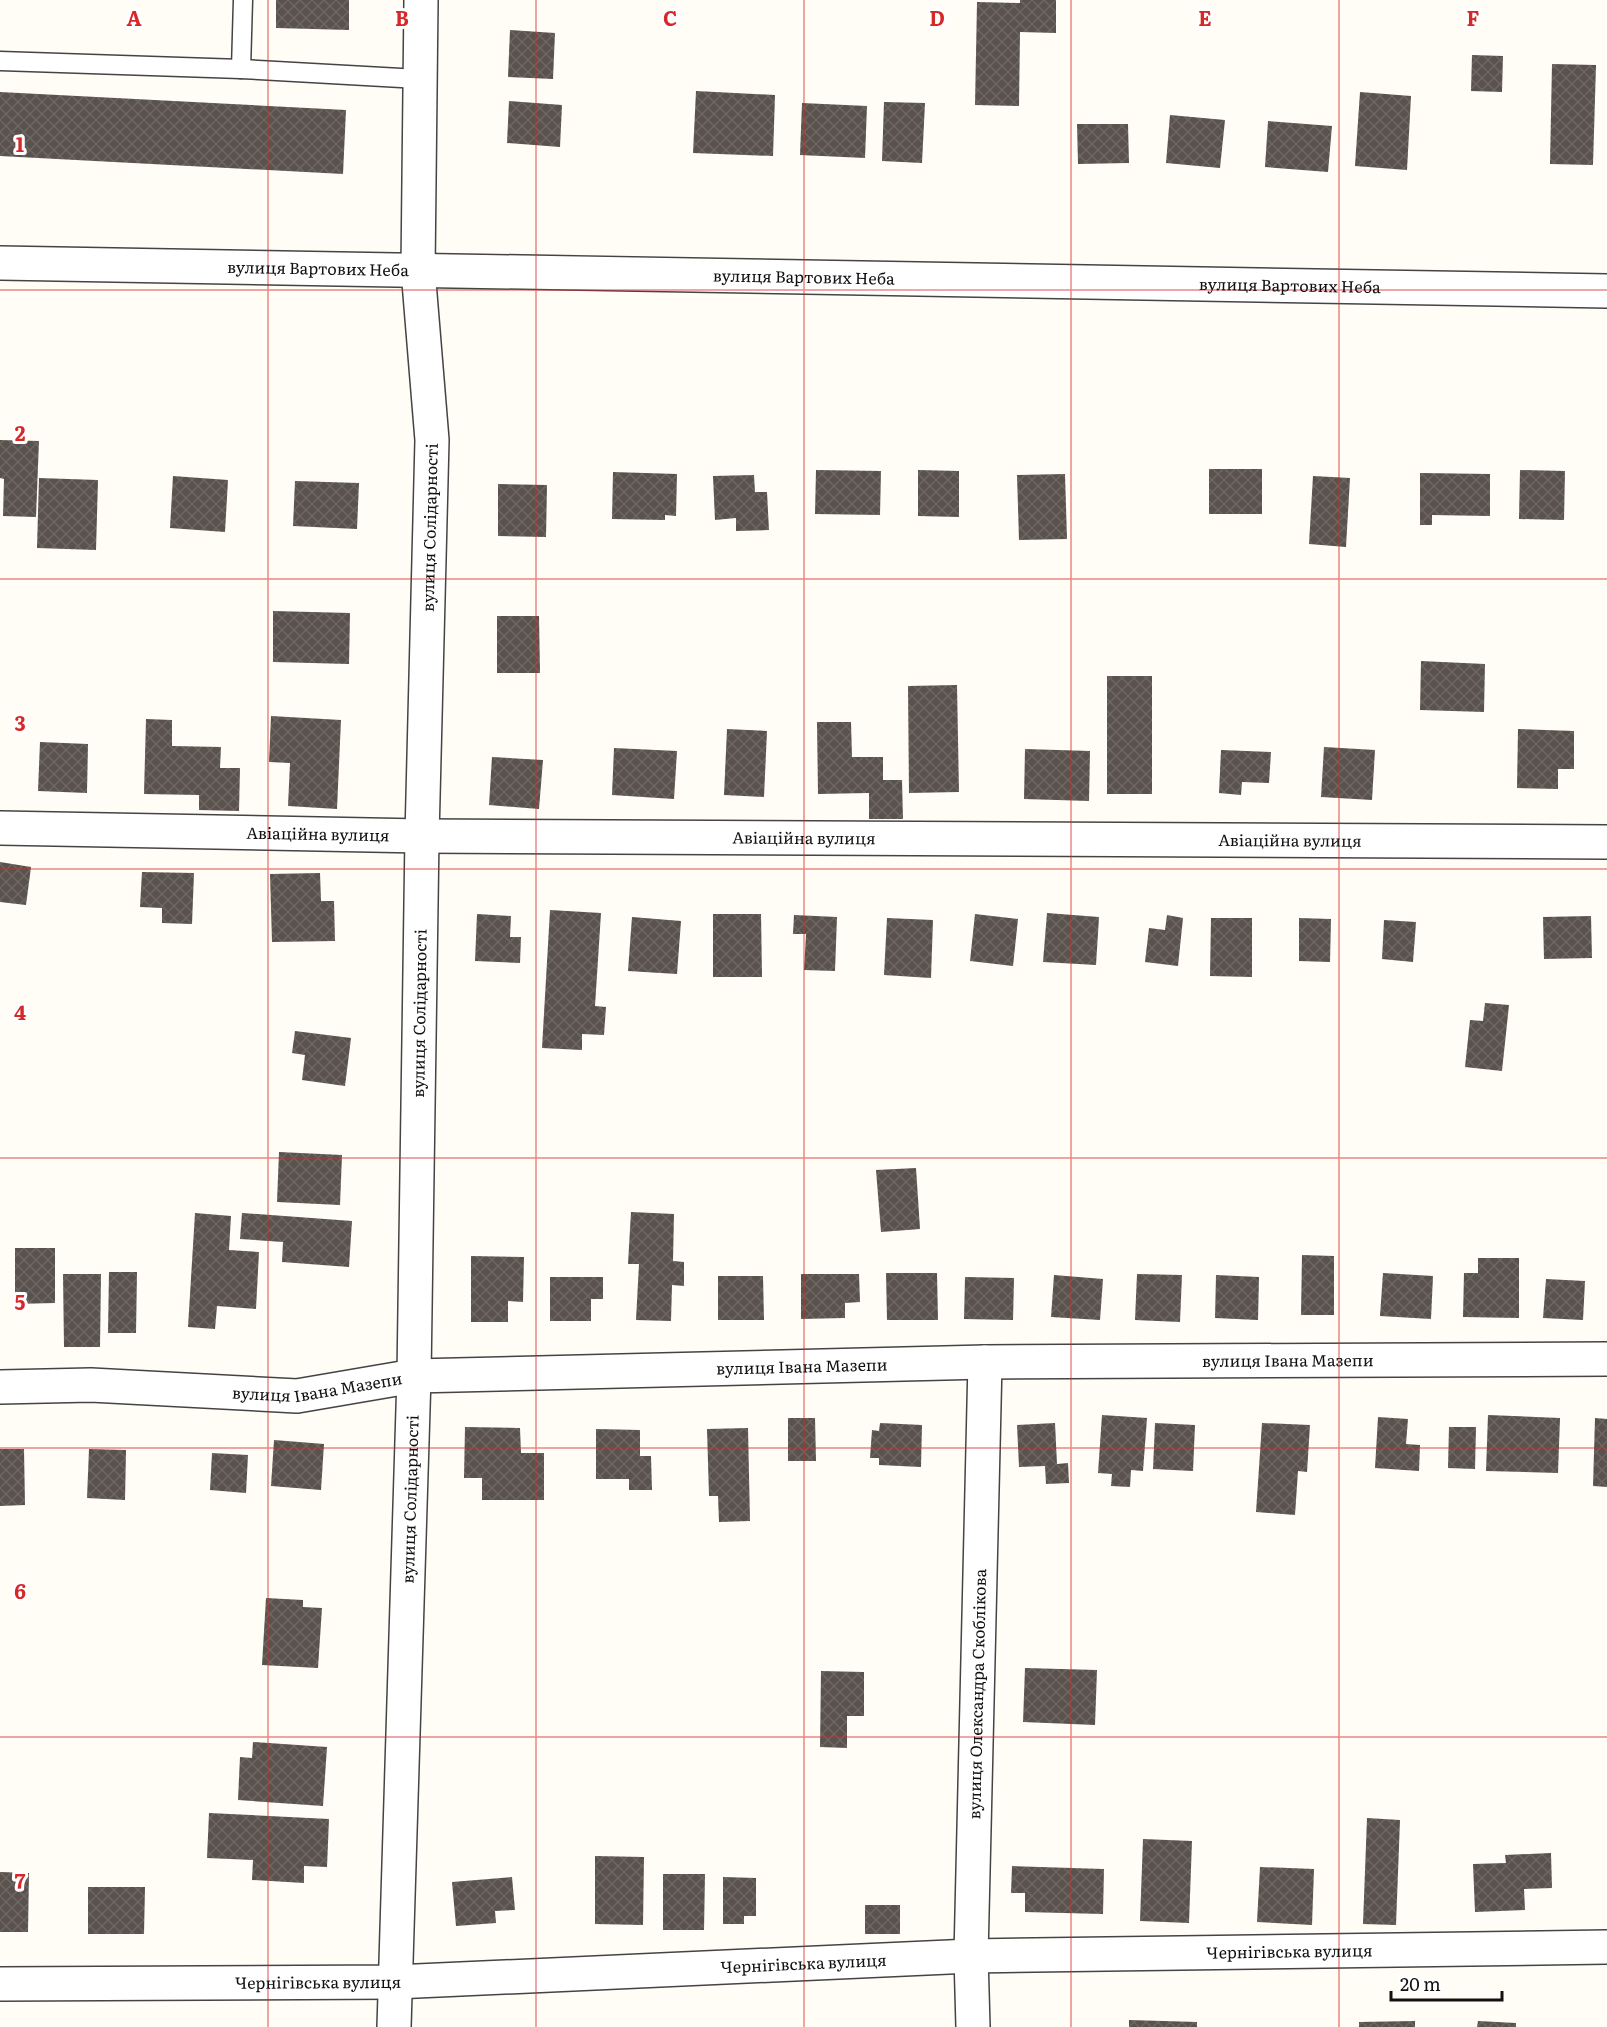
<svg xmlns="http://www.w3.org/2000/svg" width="1607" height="2027" viewBox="0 0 1607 2027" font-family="Literata,serif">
<defs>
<pattern id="building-cross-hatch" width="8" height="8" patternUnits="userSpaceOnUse" patternTransform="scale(1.5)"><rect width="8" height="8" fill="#5a524d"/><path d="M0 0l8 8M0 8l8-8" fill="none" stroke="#6d6662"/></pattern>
</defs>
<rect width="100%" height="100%" fill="#fffdf5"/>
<g fill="url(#building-cross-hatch)">
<polygon points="276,0 349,0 349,30 276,28"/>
<polygon points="1020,0 1056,0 1056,33 1020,32 1019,106 975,105 977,2 1020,3"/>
<polygon points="510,30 555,33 553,79 508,77"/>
<polygon points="1472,55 1503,56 1502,92 1471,91"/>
<polygon points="1552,64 1596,65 1593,165 1550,164"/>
<polygon points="696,91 775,95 773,156 693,153"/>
<polygon points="0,92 346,110 343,174 0,156"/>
<polygon points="1360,92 1411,96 1407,170 1355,166"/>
<polygon points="509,101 562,105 560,147 507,143"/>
<polygon points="884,102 925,103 922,163 882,161"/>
<polygon points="802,103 867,106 865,158 800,155"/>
<polygon points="1170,115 1225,120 1220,168 1166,163"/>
<polygon points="1268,121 1332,126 1328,172 1265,167"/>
<polygon points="1077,124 1128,124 1129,163 1078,164"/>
<polygon points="0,440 39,441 36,517 3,516 4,479 0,478"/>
<rect x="1209" y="469" width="53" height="45"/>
<polygon points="816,470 881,471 880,515 815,514"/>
<polygon points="918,470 959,471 959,517 918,516"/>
<polygon points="1520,470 1565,471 1564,520 1519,519"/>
<polygon points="613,472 677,474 676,516 665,515 665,520 612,519"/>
<polygon points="1420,473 1490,474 1490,516 1432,515 1432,525 1420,525"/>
<polygon points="1065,474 1067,539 1019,540 1017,475"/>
<polygon points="754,475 755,492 767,492 769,530 736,531 736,518 715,520 713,476"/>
<polygon points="173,476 228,480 225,532 170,528"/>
<polygon points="1313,476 1350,478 1346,547 1309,544"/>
<polygon points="39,478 98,480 96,550 37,548"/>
<polygon points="295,481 359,483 357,529 293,526"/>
<polygon points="498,484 547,485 546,537 498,536"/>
<polygon points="273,611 350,613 349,664 273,662"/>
<polygon points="497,616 539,616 540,673 497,673"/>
<polygon points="1421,661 1485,664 1484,712 1420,710"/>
<rect x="1107" y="676" width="45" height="118"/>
<polygon points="957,685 959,792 909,793 908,686"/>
<polygon points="271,716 341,720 337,809 288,806 290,763 269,762"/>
<polygon points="146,719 172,720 172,746 221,747 220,768 240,768 239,811 199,810 199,795 144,794"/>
<polygon points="817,722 851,722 852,757 883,757 883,780 902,780 903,819 869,819 869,793 818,794"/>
<polygon points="727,729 767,731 764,797 724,795"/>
<polygon points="1518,729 1574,731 1574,769 1558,769 1558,789 1517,788"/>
<polygon points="40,742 88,744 87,793 38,791"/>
<polygon points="1324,747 1375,750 1372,800 1321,797"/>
<polygon points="614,748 677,751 674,799 612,795"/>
<polygon points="1025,749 1090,751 1089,801 1024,799"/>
<polygon points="1221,750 1271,752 1269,783 1242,782 1241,795 1219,793"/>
<polygon points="492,757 543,760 539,809 489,805"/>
<polygon points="0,862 31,867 26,905 0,902"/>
<polygon points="142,872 194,873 192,924 162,923 162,908 140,907"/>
<polygon points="320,873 321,901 334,901 335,941 272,942 270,874"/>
<polygon points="550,910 601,913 595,1006 606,1007 604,1035 582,1034 582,1050 542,1048"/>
<polygon points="1047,913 1099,917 1096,965 1043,962"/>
<polygon points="477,914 511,916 510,937 521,937 520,963 475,961"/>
<polygon points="713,914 761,914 762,977 713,977"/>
<polygon points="975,914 1018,919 1013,966 970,961"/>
<polygon points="794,915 837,917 835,971 804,970 806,934 793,934"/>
<polygon points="1167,915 1183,918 1178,966 1145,962 1149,928 1165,930"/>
<polygon points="1591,916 1592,958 1544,959 1543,917"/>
<polygon points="632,917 681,921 677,974 628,971"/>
<polygon points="887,918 933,920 931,978 884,975"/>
<polygon points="1211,918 1252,918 1252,977 1210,976"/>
<polygon points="1299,918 1331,919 1330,962 1299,961"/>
<polygon points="1384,920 1416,922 1413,962 1382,959"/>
<polygon points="1485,1003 1509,1005 1502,1071 1465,1067 1470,1020 1483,1021"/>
<polygon points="295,1031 351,1038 345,1086 302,1080 305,1055 292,1053"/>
<polygon points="279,1152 342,1155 340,1205 277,1202"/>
<polygon points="916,1168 920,1229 881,1232 876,1170"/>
<polygon points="631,1212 674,1214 673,1261 684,1262 684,1286 672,1285 671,1321 636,1320 639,1264 628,1264"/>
<polygon points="195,1213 231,1216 229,1250 259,1252 256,1309 217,1306 215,1329 188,1327"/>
<polygon points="242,1213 352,1221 349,1267 282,1262 283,1242 240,1239"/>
<polygon points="15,1248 55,1248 55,1303 15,1304"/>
<polygon points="1302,1255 1334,1256 1334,1315 1301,1315"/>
<polygon points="471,1256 524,1257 523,1302 508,1301 508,1322 471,1322"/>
<polygon points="1478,1258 1519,1258 1519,1318 1463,1317 1464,1273 1478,1273"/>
<polygon points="109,1272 137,1272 136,1333 108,1333"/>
<polygon points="886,1273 937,1273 938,1320 887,1320"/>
<polygon points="1383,1273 1433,1276 1431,1319 1380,1316"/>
<polygon points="63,1274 101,1274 100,1347 64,1347"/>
<polygon points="801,1274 859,1274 860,1302 845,1303 845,1318 801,1319"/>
<polygon points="1137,1274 1182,1275 1180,1322 1135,1320"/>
<polygon points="1054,1275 1103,1279 1100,1320 1051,1317"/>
<polygon points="1216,1275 1259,1277 1258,1320 1215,1318"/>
<polygon points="718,1276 763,1276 764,1320 718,1320"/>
<polygon points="550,1277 603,1277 603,1299 591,1299 591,1321 550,1321"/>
<polygon points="965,1277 1014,1278 1013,1320 964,1319"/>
<polygon points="1546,1279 1585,1281 1583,1320 1543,1318"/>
<polygon points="1102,1415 1147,1418 1143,1471 1131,1470 1130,1487 1111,1486 1112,1474 1098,1473"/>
<polygon points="1488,1415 1560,1418 1558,1473 1486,1471"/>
<polygon points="1378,1417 1408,1419 1406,1444 1420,1445 1419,1471 1375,1468"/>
<polygon points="788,1418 815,1418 816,1461 788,1461"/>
<polygon points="1595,1418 1607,1419 1607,1487 1593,1486"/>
<polygon points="880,1423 922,1425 921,1467 879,1465 879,1458 870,1458 872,1430 879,1431"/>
<polygon points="1055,1423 1057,1464 1068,1463 1069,1483 1046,1484 1045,1466 1019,1467 1017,1425"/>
<polygon points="1155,1423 1195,1425 1193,1471 1153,1469"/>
<polygon points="1262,1423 1310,1425 1307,1472 1298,1471 1295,1515 1256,1512"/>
<polygon points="465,1427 520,1428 521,1453 544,1453 544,1500 482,1500 482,1478 464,1478"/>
<polygon points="1449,1427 1476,1427 1475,1469 1448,1468"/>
<polygon points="748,1428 750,1521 719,1522 718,1496 709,1496 707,1429"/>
<polygon points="596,1429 640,1430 640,1456 651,1456 652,1490 629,1490 629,1479 596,1479"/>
<polygon points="274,1440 324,1444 321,1490 271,1486"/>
<polygon points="0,1449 24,1449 25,1505 0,1506"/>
<polygon points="89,1449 126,1450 125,1500 87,1498"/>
<polygon points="212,1453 248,1455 246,1493 210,1490"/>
<polygon points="266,1598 303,1600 303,1607 322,1608 318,1668 262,1665"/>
<polygon points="1025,1668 1097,1670 1095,1725 1023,1722"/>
<polygon points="821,1671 864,1672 864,1716 847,1716 847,1748 820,1747"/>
<polygon points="253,1742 327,1747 323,1806 238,1800 240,1757 252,1758"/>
<polygon points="209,1813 329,1819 327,1867 304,1866 304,1883 252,1880 253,1860 207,1858"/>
<polygon points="1367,1818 1400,1820 1396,1925 1363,1924"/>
<polygon points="1143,1839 1192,1841 1189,1923 1140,1921"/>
<polygon points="1551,1853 1552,1888 1524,1889 1525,1910 1475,1912 1473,1864 1506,1863 1505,1855"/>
<polygon points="595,1856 644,1857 643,1925 595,1924"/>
<polygon points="1012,1866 1104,1869 1103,1914 1025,1912 1025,1893 1011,1893"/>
<polygon points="1260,1867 1314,1869 1312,1925 1257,1922"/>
<polygon points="0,1872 29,1873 28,1932 0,1932"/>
<polygon points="663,1874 705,1874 704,1930 663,1930"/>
<polygon points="512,1877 515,1910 495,1911 496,1923 456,1926 452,1882"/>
<polygon points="723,1877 756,1878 756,1916 744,1916 744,1924 723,1924"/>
<polygon points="88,1887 145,1887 144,1934 88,1934"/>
<rect x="865" y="1905" width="35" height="29"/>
<polygon points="1129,2020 1197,2022 1197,2027 1129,2027"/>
<polygon points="1415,2021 1415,2027 1359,2027 1359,2022"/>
<polygon points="1478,2021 1516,2023 1516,2027 1477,2027"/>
</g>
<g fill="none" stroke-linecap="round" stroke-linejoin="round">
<defs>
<g id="service">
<polyline points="0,61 241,69 419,79"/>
<polyline points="241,69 243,0"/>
</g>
<g id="minor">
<path id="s1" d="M0 828 422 836 1607 842"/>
<path id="s2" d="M0 1387 91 1385 297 1396 414 1376 985 1362 1607 1359"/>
<path id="s3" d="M0 1984 395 1982 971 1956 1607 1947"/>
<path id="s4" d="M394 2027 414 1376 422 836 432 440 418 270 421 0"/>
<path id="s5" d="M973 2027 971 1956 985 1362"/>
</g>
<g id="tertiary">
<path id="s6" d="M0 263 1607 291"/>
</g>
</defs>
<use href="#service" stroke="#444" stroke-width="21"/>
<use href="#minor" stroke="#444" stroke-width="36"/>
<use href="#tertiary" stroke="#444" stroke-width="36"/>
<use href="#service" stroke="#fff" stroke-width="18"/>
<use href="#minor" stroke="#fff" stroke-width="33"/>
<use href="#tertiary" stroke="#fff" stroke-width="33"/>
</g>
<path fill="none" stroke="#d62828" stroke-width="1.5" stroke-opacity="0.55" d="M268 0V2027M536 0V2027M804 0V2027M1071 0V2027M1339 0V2027M0 290H1607M0 579H1607M0 869H1607M0 1158H1607M0 1448H1607M0 1737H1607"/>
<g text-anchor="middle" stroke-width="6" stroke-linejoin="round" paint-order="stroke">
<g font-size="16" fill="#111" stroke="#fff">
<text dy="6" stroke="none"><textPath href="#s6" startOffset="318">вулиця Вартових Неба</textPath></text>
<text dy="6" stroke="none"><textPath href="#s6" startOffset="804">вулиця Вартових Неба</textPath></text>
<text dy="6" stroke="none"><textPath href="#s6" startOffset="1290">вулиця Вартових Неба</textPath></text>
<text dy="6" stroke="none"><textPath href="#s4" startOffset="1500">вулиця Солідарності</textPath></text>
<text dy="6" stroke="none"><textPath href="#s1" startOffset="318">Авіаційна вулиця</textPath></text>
<text dy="6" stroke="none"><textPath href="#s1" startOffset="804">Авіаційна вулиця</textPath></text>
<text dy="6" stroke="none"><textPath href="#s1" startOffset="1290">Авіаційна вулиця</textPath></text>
<text dy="6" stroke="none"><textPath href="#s4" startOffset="1014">вулиця Солідарності</textPath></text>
<text dy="6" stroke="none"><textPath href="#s2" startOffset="1290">вулиця Івана Мазепи</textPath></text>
<text dy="6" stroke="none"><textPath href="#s2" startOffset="804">вулиця Івана Мазепи</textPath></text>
<text dy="6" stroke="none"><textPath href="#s2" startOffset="318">вулиця Івана Мазепи</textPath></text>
<text dy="6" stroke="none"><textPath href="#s4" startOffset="528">вулиця Солідарності</textPath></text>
<text dy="6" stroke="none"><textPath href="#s5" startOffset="333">вулиця Олександра Скоблікова</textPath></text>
<text dy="6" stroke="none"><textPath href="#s3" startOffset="1290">Чернігівська вулиця</textPath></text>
<text dy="6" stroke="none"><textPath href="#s3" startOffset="804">Чернігівська вулиця</textPath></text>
<text dy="6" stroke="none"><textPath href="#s3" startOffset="318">Чернігівська вулиця</textPath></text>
</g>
</g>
<g font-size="20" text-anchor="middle" font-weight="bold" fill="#d62828" stroke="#fff" stroke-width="6" stroke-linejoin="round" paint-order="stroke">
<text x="134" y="26">A</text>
<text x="402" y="26">B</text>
<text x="670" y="26">C</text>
<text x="937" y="26">D</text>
<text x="1205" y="26">E</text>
<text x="1473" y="26">F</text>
<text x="20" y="152">1</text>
<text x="20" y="441">2</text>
<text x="20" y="731">3</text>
<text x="20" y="1020">4</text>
<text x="20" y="1310">5</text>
<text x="20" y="1599">6</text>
<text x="20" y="1889">7</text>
</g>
<path d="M1391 1991v9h111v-9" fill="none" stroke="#111111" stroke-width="3"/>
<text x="1400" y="1991" font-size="18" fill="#111111" stroke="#ffffff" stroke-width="4.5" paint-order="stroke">20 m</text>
</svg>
